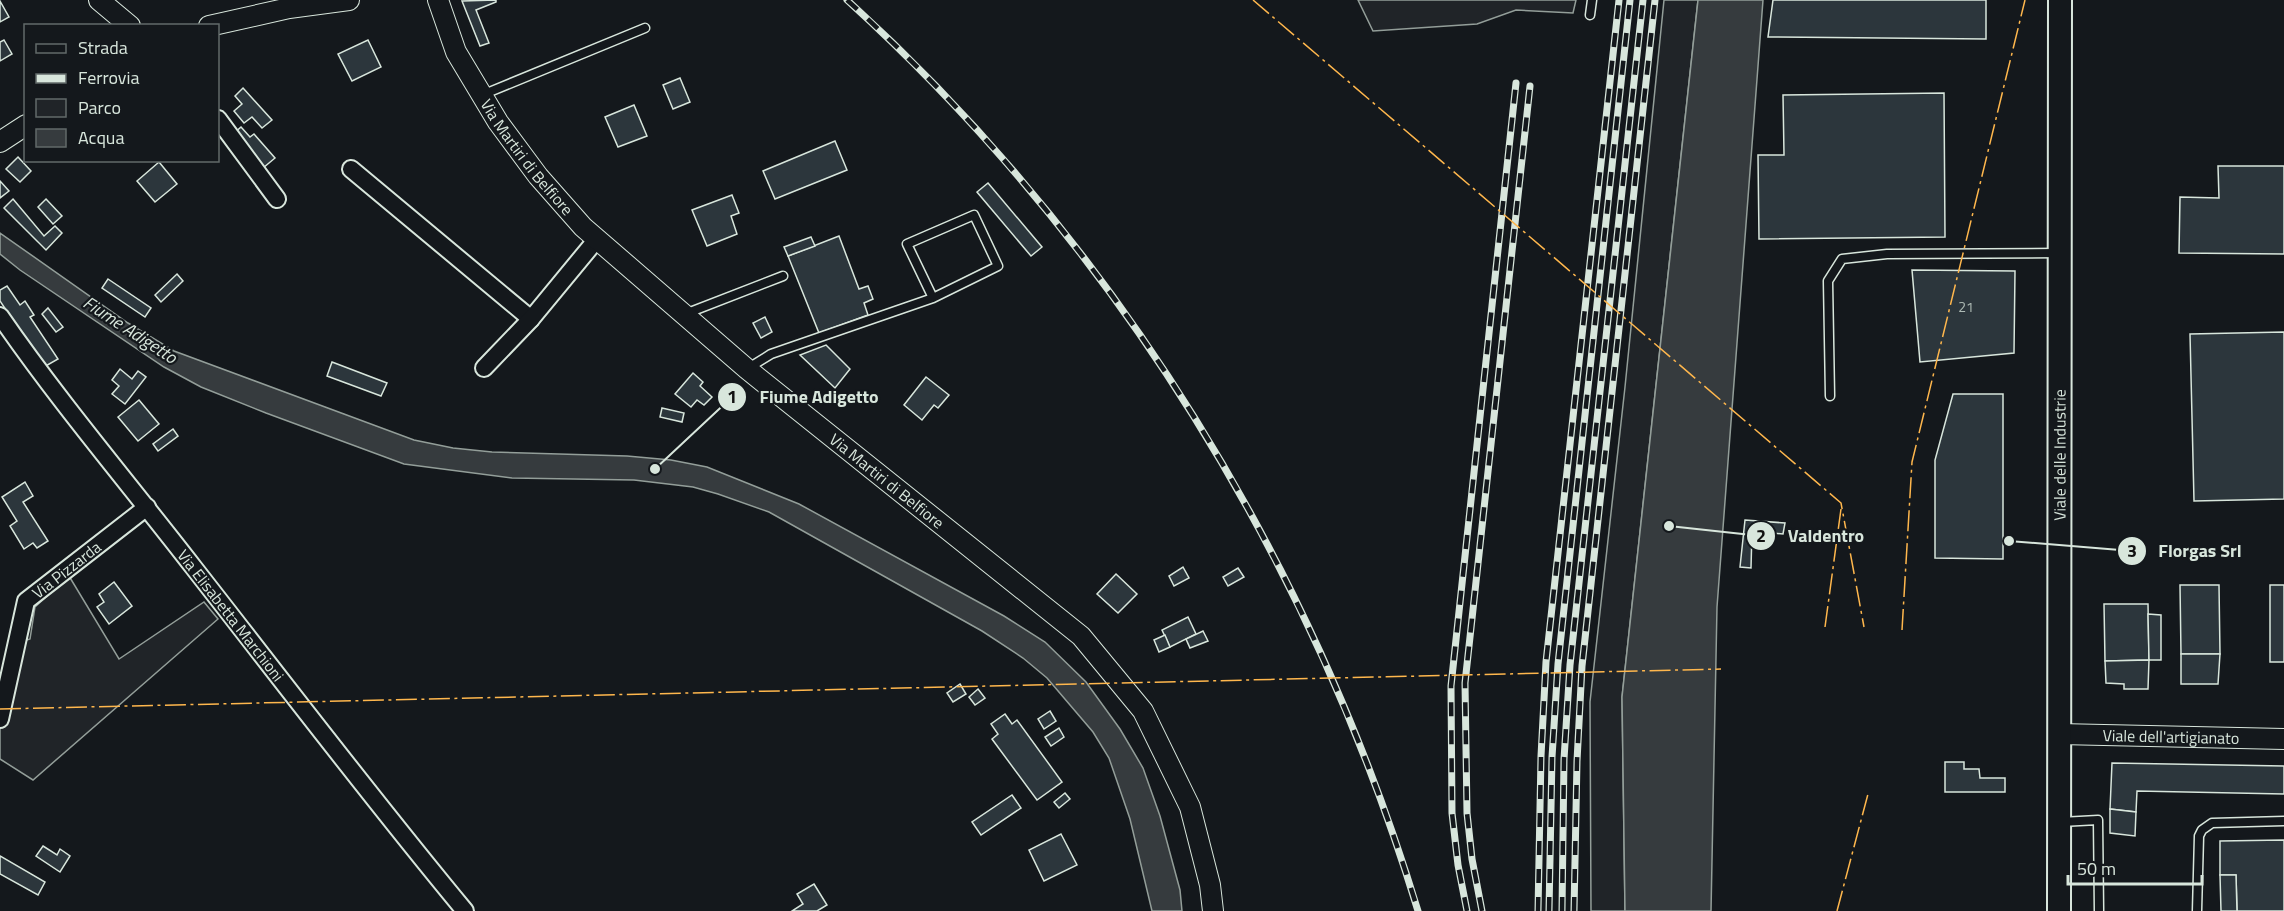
<svg xmlns="http://www.w3.org/2000/svg" width="2284" height="911" viewBox="0 0 2284 911" font-family="'Titillium Web',sans-serif">
<rect width="100%" height="100%" fill="#14181c"/>
<g fill="#202428" stroke="#939e99" stroke-width="1.5">
<polygon points="1358,0 1576,0 1573,13 1516,10 1477,24 1373,31"/>
<polygon points="1664,0 1698,0 1622,697 1625,911 1591,911 1590,702 1625,387"/>
<polygon points="69,576 119,659 204,602 218,619 33,780 0,759 0,706 14,644 30,639 35,607"/>
</g>
<g fill="#363b3e" stroke="#939e99" stroke-width="1.5">
<polygon points="1698,0 1763,0 1717,607 1711,911 1625,911 1622,697"/>
<polygon points="0,233 128,323 174,351 414,440 453,448 492,452 627,456 671,460 707,467 799,504 1004,616 1045,642 1086,682 1120,729 1143,768 1160,816 1180,890 1182,911 1152,911 1130,819 1109,758 1093,732 1047,678 1023,658 982,631 769,512 718,494 693,487 634,480 512,478 404,464 266,413 201,387 164,367 20,270 0,254"/>
</g>
<g fill="#2c363c" stroke="#d8e6dc" stroke-width="1.5">
<polygon points="496,0 496,2 476,10 489,43 480,46 462,1"/>
<polygon points="1773,0 1986,0 1986,39 1768,37"/>
<polygon points="0,1 9,17 0,22"/>
<polygon points="4,40 12,54 0,61 0,42"/>
<polygon points="368,40 381,67 352,81 338,54"/>
<polygon points="680,78 690,102 673,109 663,85"/>
<polygon points="243,88 272,120 262,128 252,117 244,123 234,111 242,104 235,96"/>
<polygon points="1944,93 1945,237 1759,239 1758,155 1784,155 1783,95"/>
<polygon points="634,105 647,136 618,147 605,117"/>
<polygon points="241,127 250,137 254,134 275,158 263,168 233,134"/>
<polygon points="835,141 847,170 775,199 763,171"/>
<polygon points="18,157 31,171 20,182 6,169"/>
<polygon points="159,162 177,184 155,202 137,181"/>
<polygon points="2218,166 2284,166 2284,254 2179,253 2180,197 2219,198"/>
<polygon points="0,181 9,191 0,198"/>
<polygon points="988,183 1042,247 1031,256 977,192"/>
<polygon points="732,195 739,213 731,216 737,234 707,246 692,210"/>
<polygon points="13,199 44,236 55,226 62,233 46,250 4,208"/>
<polygon points="46,199 62,216 53,224 38,207"/>
<polygon points="839,236 859,289 868,286 873,299 864,303 868,315 819,333 788,256"/>
<polygon points="811,237 815,246 788,256 784,247"/>
<polygon points="1912,270 2015,271 2014,353 1920,362"/>
<polygon points="177,274 183,281 161,302 155,295"/>
<polygon points="108,279 151,308 145,317 102,288"/>
<polygon points="7,286 20,305 25,301 34,315 30,317 58,359 44,367 0,301 0,290"/>
<polygon points="48,308 63,327 56,332 42,314"/>
<polygon points="765,317 772,332 761,338 753,323"/>
<polygon points="2284,332 2284,499 2194,501 2190,334"/>
<polygon points="826,345 850,369 835,388 800,355"/>
<polygon points="332,362 387,383 381,396 327,376"/>
<polygon points="120,369 132,379 138,371 146,377 125,404 112,394 119,386 112,380"/>
<polygon points="693,373 703,382 700,386 712,397 704,405 697,400 691,407 675,394"/>
<polygon points="926,377 949,395 938,408 934,405 922,420 904,405"/>
<polygon points="1953,394 2003,394 2003,559 1935,558 1935,460"/>
<polygon points="139,400 159,424 138,441 118,417"/>
<polygon points="662,408 684,413 682,422 660,417"/>
<polygon points="173,429 178,436 158,451 153,444"/>
<polygon points="25,482 33,496 23,502 48,541 37,548 33,543 24,549 10,526 17,521 2,497"/>
<polygon points="1745,520 1785,523 1783,534 1752,531 1751,568 1740,567"/>
<polygon points="1183,567 1189,578 1174,586 1169,576"/>
<polygon points="1238,568 1244,577 1228,586 1223,577"/>
<polygon points="1116,574 1137,594 1118,613 1097,594"/>
<polygon points="114,582 132,606 109,624 97,607 104,602 99,594"/>
<polygon points="2180,585 2219,585 2220,654 2181,654"/>
<rect x="2270" y="585" width="14" height="77"/>
<polygon points="2104,604 2148,604 2149,660 2105,661"/>
<polygon points="2148,614 2161,615 2161,660 2149,660"/>
<polygon points="1188,617 1196,634 1170,647 1162,630"/>
<polygon points="1203,631 1208,641 1190,648 1186,639"/>
<polygon points="1165,635 1170,647 1159,652 1154,640"/>
<polygon points="2181,654 2220,654 2218,684 2181,684"/>
<polygon points="2149,660 2148,689 2124,689 2124,684 2106,683 2105,661"/>
<polygon points="960,684 966,694 953,702 947,693"/>
<polygon points="978,689 985,698 975,705 969,697"/>
<polygon points="1050,711 1056,721 1044,729 1038,719"/>
<polygon points="1005,714 1012,724 1017,720 1062,782 1037,800 992,739 998,734 991,724"/>
<polygon points="1059,728 1064,737 1051,746 1045,737"/>
<polygon points="1945,762 1964,762 1964,769 1979,769 1980,778 2005,778 2005,792 1945,792"/>
<polygon points="2112,763 2284,766 2284,794 2137,791 2136,812 2110,809"/>
<polygon points="1065,793 1070,799 1059,808 1054,802"/>
<polygon points="1012,795 1021,808 981,835 972,822"/>
<polygon points="2110,809 2136,812 2135,836 2110,833"/>
<polygon points="1061,834 1077,865 1044,881 1029,850"/>
<polygon points="2284,840 2284,911 2237,911 2236,875 2220,875 2220,841"/>
<polygon points="43,846 57,855 60,849 70,856 60,872 36,856"/>
<polygon points="0,856 45,882 38,895 0,874"/>
<polygon points="2220,875 2236,875 2237,911 2221,911"/>
<polygon points="814,884 827,905 817,911 792,911 803,904 797,894"/>
</g>
<g fill="none" stroke-linecap="round" stroke-linejoin="round">
<defs>
<g id="service">
<polyline points="1590,15 1592,0"/>
<polyline points="482,95 645,28"/>
<polyline points="685,314 783,276"/>
<polyline points="747,369 771,354 933,298 998,266 974,215 907,244 933,298"/>
<polyline points="1830,396 1828,281 1842,259 1887,254 2059,253"/>
<polyline points="2061,822 2098,820 2099,911"/>
<polyline points="2197,911 2199,836 2202,830 2212,823 2284,821"/>
</g>
<g id="minor">
<polyline points="218,119 277,199"/>
<polyline points="351,169 531,319"/>
<path id="s1" d="M0 316C60 403 129 484 194 568 284 683 372 799 465 911"/>
<polyline points="484,368 531,319 597,239"/>
<path id="s2" d="M0 719 26 601 147 507"/>
</g>
<g id="tertiary">
<polyline points="99,0 130,26"/>
<path id="s3" d="M438 0 456 52 498 122 538 176 583 227 747 369 1081 636 1143 711 1190 807 1210 885 1213 911"/>
<polyline points="209,26 289,8 349,0"/>
<polyline points="0,142 26,125"/>
<path id="s4" d="M2059 734 2284 739"/>
</g>
<g id="secondary">
<path id="s5" d="M2059 911 2060 0"/>
</g>
</defs>
<use href="#service" stroke="#d8e6dc" stroke-width="11"/>
<use href="#minor" stroke="#d8e6dc" stroke-width="20"/>
<use href="#tertiary" stroke="#d8e6dc" stroke-width="22"/>
<use href="#secondary" stroke="#d8e6dc" stroke-width="26"/>
<use href="#service" stroke="#14181c" stroke-width="8"/>
<use href="#minor" stroke="#14181c" stroke-width="16"/>
<use href="#tertiary" stroke="#14181c" stroke-width="20"/>
<use href="#secondary" stroke="#14181c" stroke-width="22"/>
<defs>
<g id="rail">
<path d="M847 0C1117 245 1312 563 1418 911"/>
<polyline points="1467,911 1458,865 1452,813 1451,686 1516,83"/>
<polyline points="1482,911 1472,859 1467,813 1465,683 1530,86"/>
<polyline points="1538,911 1541,756 1546,662 1619,0"/>
<polyline points="1549,911 1552,757 1558,664 1630,0"/>
<polyline points="1562,911 1564,759 1570,665 1643,0"/>
<polyline points="1574,911 1577,761 1582,666 1655,0"/>
</g>
</defs>
<use href="#rail" stroke="#d8e6dc" stroke-width="7"/>
<use href="#rail" stroke="#14181c" stroke-width="4.5" stroke-dasharray="14" stroke-linecap="butt"/>
<g stroke="#ffb74d" stroke-width="1.5" stroke-dasharray="21 4.5 3 4.5" stroke-linecap="butt">
<polyline points="1253,0 1841,503 1864,627"/>
<polyline points="1825,627 1841,509"/>
<polyline points="1902,630 1912,462 2025,0"/>
<polyline points="0,709 1721,669"/>
<polyline points="1837,911 1868,794"/>
</g>
</g>
<g text-anchor="middle" stroke-width="4.5" stroke-linejoin="round" paint-order="stroke">
<g font-size="14" fill="#adbab4">
<text x="1966" y="312">21</text>
</g>
<g font-size="16" fill="#d8e6dc" stroke="#14181c">
<text dy="6" stroke="none"><textPath href="#s3" startOffset="182">Via Martiri di Belfiore</textPath></text>
<text dy="6" stroke="none"><textPath href="#s5" startOffset="456">Viale delle Industrie</textPath></text>
<text dy="6" stroke="none"><textPath href="#s3" startOffset="668">Via Martiri di Belfiore</textPath></text>
<text dy="6" stroke="none"><textPath href="#s2" startOffset="172">Via Pizzarda</textPath></text>
<text dy="6" stroke="none"><textPath href="#s1" startOffset="378">Via Elisabetta Marchioni</textPath></text>
<text dy="6" stroke="none"><textPath href="#s4" startOffset="112">Viale dell'artigianato</textPath></text>
</g>
<g font-size="18" font-style="italic" fill="#d8e6dc" stroke="#14181c">
<text transform="translate(130 330) rotate(33)" y="6">Fiume Adigetto</text>
</g>
</g>
<path fill="none" stroke="#d8e6dc" stroke-width="2" d="M655 469L732 397M1669 526L1761 536M2009 541L2132 551"/>
<g fill="#d8e6dc" stroke="#14181c" stroke-width="2">
<circle cx="655" cy="469" r="6"/>
<circle cx="1669" cy="526" r="6"/>
<circle cx="2009" cy="541" r="6"/>
<circle cx="732" cy="397" r="15"/>
<circle cx="1761" cy="536" r="15"/>
<circle cx="2132" cy="551" r="15"/>
</g>
<g font-size="18" text-anchor="middle" font-weight="bold" fill="#111">
<text x="732" y="403">1</text>
<text x="1761" y="542">2</text>
<text x="2132" y="557">3</text>
</g>
<g font-size="18" text-anchor="middle" font-weight="bold" fill="#d8e6dc" stroke="#14181c" stroke-width="4.5" stroke-linejoin="round" paint-order="stroke">
<text x="819" y="403">Fiume Adigetto</text>
<text x="1826" y="542">Valdentro</text>
<text x="2200" y="557">Florgas Srl</text>
</g>
<rect x="24" y="24" width="195" height="138" fill="#14181c" stroke="#626a69" stroke-width="1.5"/>
<rect x="36" y="44" width="30" height="9" fill="#14181c" stroke="#626a69" stroke-width="1.5"/>
<text x="78" y="54" font-size="18" fill="#d8e6dc">Strada</text>
<rect x="36" y="74" width="30" height="9" fill="#d8e6dc" stroke="#626a69" stroke-width="1.5"/>
<text x="78" y="84" font-size="18" fill="#d8e6dc">Ferrovia</text>
<rect x="36" y="99" width="30" height="18" fill="#202428" stroke="#626a69" stroke-width="1.5"/>
<text x="78" y="114" font-size="18" fill="#d8e6dc">Parco</text>
<rect x="36" y="129" width="30" height="18" fill="#363b3e" stroke="#626a69" stroke-width="1.5"/>
<text x="78" y="144" font-size="18" fill="#d8e6dc">Acqua</text>
<path d="M2068 875v9h134v-9" fill="none" stroke="#d8e6dc" stroke-width="3"/>
<text x="2077" y="875" font-size="18" fill="#d8e6dc" stroke="#14181c" stroke-width="4.5" paint-order="stroke">50 m</text>
</svg>
